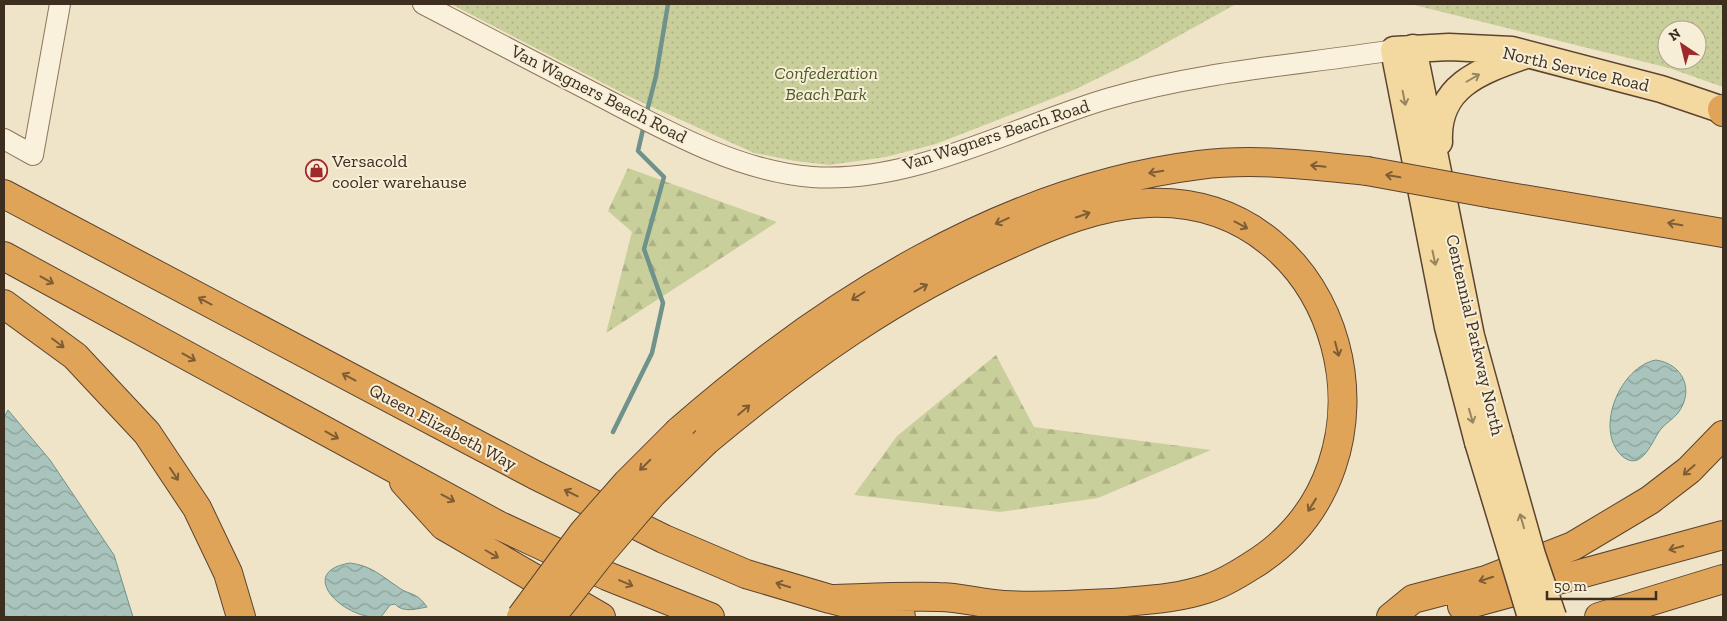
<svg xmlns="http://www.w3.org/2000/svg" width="1727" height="621" viewBox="0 0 1727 621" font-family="'Zilla Slab',serif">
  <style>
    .green { fill: url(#green-dots); fill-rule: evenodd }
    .forest { fill: url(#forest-firs) }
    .water { fill: url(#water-waves); stroke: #6f938a }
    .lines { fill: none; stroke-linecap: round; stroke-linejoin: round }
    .stream { stroke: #6f938a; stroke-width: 4.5 }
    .minor-casing { stroke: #8d765c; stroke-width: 22 }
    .major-casing { stroke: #5b4430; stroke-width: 29 }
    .highway-casing { stroke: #5b4430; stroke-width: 30 }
    .minor { stroke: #faf1dc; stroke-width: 20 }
    .major { stroke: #f3d9a0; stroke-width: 26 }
    .highway { stroke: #e0a458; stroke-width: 28 }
    .major-bridge-casing { stroke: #5b4430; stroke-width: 29; stroke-linecap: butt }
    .highway-bridge-casing { stroke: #5b4430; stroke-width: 30; stroke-linecap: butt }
    .major-bridge { stroke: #f3d9a0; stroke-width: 26 }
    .highway-bridge { stroke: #e0a458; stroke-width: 28 }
    .oneway { stroke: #988460 }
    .oneway2 { stroke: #7e5d36 }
    .labels { text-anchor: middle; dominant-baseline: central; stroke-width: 4; stroke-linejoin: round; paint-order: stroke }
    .street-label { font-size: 18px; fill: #3d2e20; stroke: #f7eed8 }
    .park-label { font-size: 18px; font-style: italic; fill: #4d5a26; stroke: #f7eed8 }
    .poi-label { font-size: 18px; fill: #3d2e20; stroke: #f7eed8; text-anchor: start }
  </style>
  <defs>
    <pattern id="green-dots" width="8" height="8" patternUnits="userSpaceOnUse" patternTransform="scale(1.25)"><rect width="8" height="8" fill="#c9cf9b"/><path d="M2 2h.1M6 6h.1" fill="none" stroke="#aeb285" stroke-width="1.8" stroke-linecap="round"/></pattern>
    <pattern id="forest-firs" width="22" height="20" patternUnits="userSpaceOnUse" patternTransform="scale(1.25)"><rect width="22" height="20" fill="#c9cf9b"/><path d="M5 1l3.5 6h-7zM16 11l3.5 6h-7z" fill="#aeb285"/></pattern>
    <pattern id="water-waves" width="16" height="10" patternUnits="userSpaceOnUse" patternTransform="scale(1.25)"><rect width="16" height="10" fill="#a9c4bc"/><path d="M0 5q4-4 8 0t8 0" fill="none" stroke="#8ba098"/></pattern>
  </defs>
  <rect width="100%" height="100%" fill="#f0e4c8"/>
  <path class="green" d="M451,4H1236L1137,59L1074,90L936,144L886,157L829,165L795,161L754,153L628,96Z
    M1410,4H1723V87L1669,68ZM1667,30H1697V60H1667Z"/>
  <path class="forest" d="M628,168L777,222L606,333L632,232L608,211Z
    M996,355L1034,427L1211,450L1098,498L1000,512L854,495L897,436Z"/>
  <path class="water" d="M1656,360C1683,364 1695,390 1678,413C1673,419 1666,423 1661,429C1653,438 1642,475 1621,455C1594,428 1621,366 1656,360Z
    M8,410L50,460L114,555L133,617H4V417Z
    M350,563C372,566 380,575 398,587C410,596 416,591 427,607C416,609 403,613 395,604L390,605L381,617C345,621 294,572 350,563Z"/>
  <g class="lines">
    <path class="stream" d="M646,115L656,76L668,4
      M613,432L652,353L663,303L644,249L664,177L638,151L644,125"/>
    <defs>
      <path id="minor" d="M423,4C479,33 536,63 592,92C660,127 734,171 812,177C914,184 1014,126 1110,98C1203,71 1299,65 1394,50
        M4,139L33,155L60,4"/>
      <path id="major" d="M1413,48L1471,336L1499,438
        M1439,142C1436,86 1480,71 1526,55
        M1478,442L1448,327L1394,50L1449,47L1512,50L1661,89L1723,110"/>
      <path id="highway" d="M1722,109L1723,112
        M4,194L535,475L664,539L746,574L830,599L901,617
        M1493,194L1723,233
        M4,256L498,525L607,576L710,617
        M4,304L75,356L147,433L197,508L228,573L241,617
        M679,431C824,304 1004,189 1199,165C1254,158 1312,165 1367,171
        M706,441C803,360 894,295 1010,244C1053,224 1100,205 1148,203C1345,195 1415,466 1251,566C1237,575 1222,584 1206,589C1176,599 1144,600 1113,603C1076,605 1040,607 1004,605C982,604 961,597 939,597C903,596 866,598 830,599
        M404,482L444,526L601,617
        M1462,606L1723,535
        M1391,617L1413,599L1486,580L1573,546L1650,500L1689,470L1723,435
        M1599,617L1723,579"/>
    </defs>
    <use href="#minor" class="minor-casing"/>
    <use href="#major" class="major-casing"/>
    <use href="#highway" class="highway-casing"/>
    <use href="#minor" class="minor"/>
    <use href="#major" class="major"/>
    <use href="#highway" class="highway"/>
    <defs>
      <path id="major-bridge" d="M1499,438L1532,555L1553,617
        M1478,442L1531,617"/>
      <path id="highway-bridge" d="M1367,171L1493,194
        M521,617L583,533L627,483L679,431
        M551,617L603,551L652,494L706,441"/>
    </defs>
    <use href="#major-bridge" class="major-bridge-casing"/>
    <use href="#highway-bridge" class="highway-bridge-casing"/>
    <use href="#major-bridge" class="major-bridge"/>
    <use href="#highway-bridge" class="highway-bridge"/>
  </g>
  <defs><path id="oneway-shaft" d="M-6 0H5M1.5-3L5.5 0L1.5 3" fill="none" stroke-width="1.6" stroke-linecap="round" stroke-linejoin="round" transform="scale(1.25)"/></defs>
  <g class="oneway">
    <use href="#oneway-shaft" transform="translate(1473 78) rotate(-30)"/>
    <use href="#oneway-shaft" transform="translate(1404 98) rotate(79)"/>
    <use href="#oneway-shaft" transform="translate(1434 258) rotate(78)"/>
    <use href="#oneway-shaft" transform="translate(1471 416) rotate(74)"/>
    <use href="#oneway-shaft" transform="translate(1522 521) rotate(-106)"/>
  </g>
  <g class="oneway2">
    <use href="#oneway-shaft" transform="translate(1318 166) rotate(-174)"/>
    <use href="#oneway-shaft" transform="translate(1156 172) rotate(170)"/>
    <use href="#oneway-shaft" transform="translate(1393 176) rotate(-170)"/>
    <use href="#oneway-shaft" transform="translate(1083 215) rotate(-19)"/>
    <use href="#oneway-shaft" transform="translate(1002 221) rotate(156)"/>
    <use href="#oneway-shaft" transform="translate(1675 224) rotate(-170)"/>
    <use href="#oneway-shaft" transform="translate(1241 225) rotate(28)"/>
    <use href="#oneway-shaft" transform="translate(47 280) rotate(29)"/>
    <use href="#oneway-shaft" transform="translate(921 288) rotate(-29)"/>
    <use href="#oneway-shaft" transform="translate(858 296) rotate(148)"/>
    <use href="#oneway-shaft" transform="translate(205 301) rotate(-152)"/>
    <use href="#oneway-shaft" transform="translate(58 343) rotate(37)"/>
    <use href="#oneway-shaft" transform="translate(1337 349) rotate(75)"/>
    <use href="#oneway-shaft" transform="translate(189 357) rotate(29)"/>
    <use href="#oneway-shaft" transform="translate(349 377) rotate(-152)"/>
    <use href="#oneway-shaft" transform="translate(744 410) rotate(-40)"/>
    <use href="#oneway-shaft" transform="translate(332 435) rotate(29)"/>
    <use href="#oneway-shaft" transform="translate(645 465) rotate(135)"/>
    <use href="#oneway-shaft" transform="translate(1689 470) rotate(139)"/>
    <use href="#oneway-shaft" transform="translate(174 474) rotate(56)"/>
    <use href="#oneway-shaft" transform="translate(571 493) rotate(-154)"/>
    <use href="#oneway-shaft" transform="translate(448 498) rotate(28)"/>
    <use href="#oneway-shaft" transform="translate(1312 505) rotate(122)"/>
    <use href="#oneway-shaft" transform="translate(1676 548) rotate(165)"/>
    <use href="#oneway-shaft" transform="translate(492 554) rotate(30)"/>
    <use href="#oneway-shaft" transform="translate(1486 579) rotate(162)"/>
    <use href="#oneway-shaft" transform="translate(626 583) rotate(23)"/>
    <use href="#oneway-shaft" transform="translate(783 585) rotate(-163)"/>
  </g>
  <defs>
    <symbol id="shop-ring" viewBox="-11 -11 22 22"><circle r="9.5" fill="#f7eed8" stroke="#9e2a2b" stroke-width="1.5"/><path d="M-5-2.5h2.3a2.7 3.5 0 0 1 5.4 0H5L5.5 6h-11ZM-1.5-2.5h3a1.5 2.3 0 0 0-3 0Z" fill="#9e2a2b"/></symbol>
  </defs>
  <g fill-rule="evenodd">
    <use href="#shop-ring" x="304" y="158" width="25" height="25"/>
  </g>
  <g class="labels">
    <g class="street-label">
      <text transform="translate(1576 69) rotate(13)">North Service Road</text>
      <text transform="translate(599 94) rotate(27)">Van Wagners Beach Road</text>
      <text transform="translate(996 135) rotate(-18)">Van Wagners Beach Road</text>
      <text transform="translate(1475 335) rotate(77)">Centennial Parkway North</text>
      <text transform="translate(443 427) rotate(28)">Queen Elizabeth Way</text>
    </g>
    <g class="park-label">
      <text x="826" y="73">Confederation<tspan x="826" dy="21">Beach Park</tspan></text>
    </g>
    <g class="poi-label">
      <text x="332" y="161">Versacold<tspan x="332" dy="21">cooler warehause</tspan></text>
    </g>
  </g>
  <rect width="1727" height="621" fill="none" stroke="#3d2e20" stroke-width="10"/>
  <g transform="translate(1682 45) rotate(325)"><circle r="24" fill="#f7eed8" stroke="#ada18e"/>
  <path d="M0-4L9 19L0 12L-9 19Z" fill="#9e2a2b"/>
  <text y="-8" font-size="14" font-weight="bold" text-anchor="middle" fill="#3d2e20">N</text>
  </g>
  <path d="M1547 591v8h109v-8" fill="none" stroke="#3d2e20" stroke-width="2.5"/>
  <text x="1554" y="591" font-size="15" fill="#3d2e20" stroke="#f7eed8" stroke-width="4" paint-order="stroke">50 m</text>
</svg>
